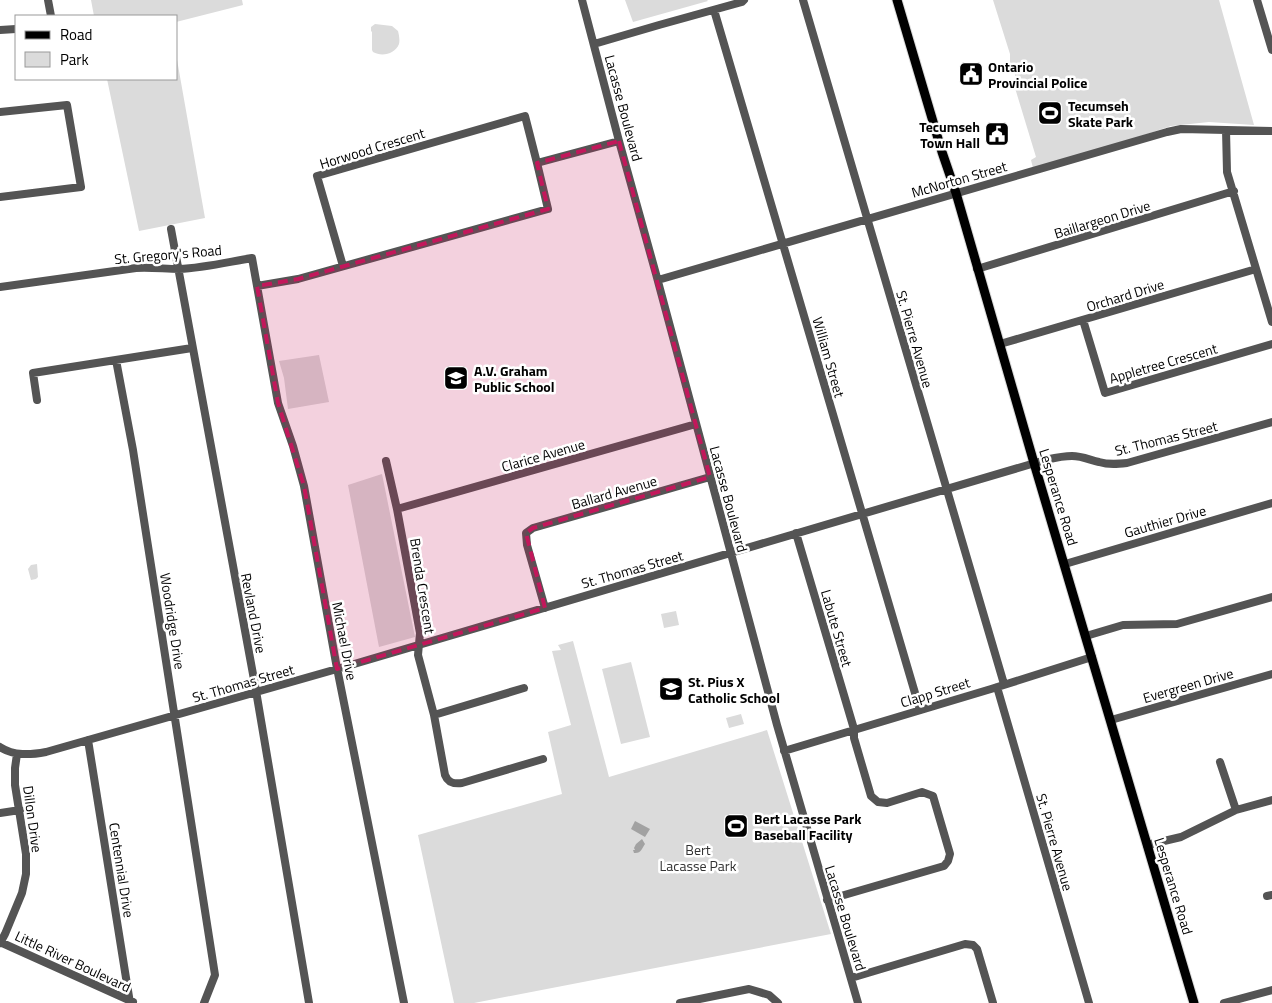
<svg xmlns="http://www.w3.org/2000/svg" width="1272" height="1003" viewBox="0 0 1272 1003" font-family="'Titillium Web',sans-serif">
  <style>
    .green { fill: #dbdbdb }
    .water { fill: #a2a2a2 }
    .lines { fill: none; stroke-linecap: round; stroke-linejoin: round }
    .major-casing { stroke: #dbdbdb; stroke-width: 11 }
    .minor { stroke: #545454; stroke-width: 8 }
    .major { stroke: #000; stroke-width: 9 }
    .marked { fill: #c2185b; fill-opacity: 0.2; stroke: #c2185b; stroke-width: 4; stroke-dasharray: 10 6; stroke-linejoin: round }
    .labels { text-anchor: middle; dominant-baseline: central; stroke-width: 5; stroke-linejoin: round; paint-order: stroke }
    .poi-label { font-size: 14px; font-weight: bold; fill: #000; stroke: #fff; text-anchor: start }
    .street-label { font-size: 14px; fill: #000; stroke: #fff }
    .park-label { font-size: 14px; fill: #323232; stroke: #fff }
  </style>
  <rect width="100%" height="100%" fill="#fff"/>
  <path class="green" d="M91,0H242L243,5L176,22V16H94Z
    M625,0H707L708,1L633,22Z
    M993,0H1219L1254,125L1209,122L1171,126L1132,139L1033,168L1031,160L1036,157L1015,88V74L1010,70V54Z
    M375,24L392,26L398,31C399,35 400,40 399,44C395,54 382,57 373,52L372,50V32L371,31V27Z
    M176,54L205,218L139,231L107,79H176Z
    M319,355L329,402L288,409L284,378L279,361Z
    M382,474L415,637L379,647L348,485Z
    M37,564L38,577L36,579L31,580L28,569L31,565Z
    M676,611L679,625L664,628L661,614Z
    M573,641L609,777L767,730L831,934L474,1003H454L418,835L562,794L548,732L571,725L552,651L561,650L558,645Z
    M631,662L650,737L621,744L602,669Z
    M741,714L744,724L729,728L726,718Z"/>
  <path class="water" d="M635,821L650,829L645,837L631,829Z
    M642,839L645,844C642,848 641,854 634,853L633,850H635L634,848L636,844Z"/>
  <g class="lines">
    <defs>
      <path id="major" d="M897,0L942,152L956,193L1034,463L1194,1003"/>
    </defs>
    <use href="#major" class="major-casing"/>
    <path class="minor" d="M48,0L51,16
      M582,0L619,141L656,274L777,725L858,1003
      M803,0L1004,684
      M1257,0L1272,50
      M714,10L920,710
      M0,30L16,29
      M594,44L659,25L742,2L744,0
      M0,112L67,105L81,187L0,197
      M1226,130L1227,172L1272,322
      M171,229L255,685L309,1003
      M343,266L317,176L525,116L537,163
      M977,269L1234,191
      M658,280L1167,132L1181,129L1272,131
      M257,286L298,279L548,209L537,163L619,141
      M0,287L136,268C151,267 165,269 179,269C204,268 228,262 252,258L278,403L293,446L304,486L336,663L404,1003
      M1083,320L1105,393L1272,344
      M1000,344L1256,269
      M116,360L133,450L215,975L204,1003
      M37,400L33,373L192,348
      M386,461L397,509L420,633L418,655L434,715L445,775C448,783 454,784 462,783L543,759
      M397,509L696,424
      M796,533L854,729V738L871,796L878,802L887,803L922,792L933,796L950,854L948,861L944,866L827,900
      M1065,564L1272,503
      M545,608L527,545L526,533L533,528L710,477
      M1086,636L1123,625L1177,624L1272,597
      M997,687L1089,1003
      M434,715L524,688
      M1111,720L1272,674
      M88,740L130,1003
      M0,747C14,756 30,755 46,752L344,667L1045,460C1054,458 1062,456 1072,456C1082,456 1090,460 1099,462C1109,465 1118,464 1127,463L1272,422
      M784,751L991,689L1092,657
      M1220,762L1236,810
      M0,813L20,810
      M1147,845L1181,837L1236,810L1272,800
      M1267,896L1272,895
      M0,942L133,1002
      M0,943L5,934L22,893L26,874V854L15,785V768L17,754
      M851,978L965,944L973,945L977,949L993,1003
      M680,1003L749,989L769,995L778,1003
      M1224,1003L1272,990"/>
    <use href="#major" class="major"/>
  </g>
  <path class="marked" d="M619,141L710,477L533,528L526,533L545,608L337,669L304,486L278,403L257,286L298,279L548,209L537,163Z"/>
  <defs>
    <symbol id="civic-square" viewBox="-11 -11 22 22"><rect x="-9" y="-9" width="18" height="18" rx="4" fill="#000" stroke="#fff"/><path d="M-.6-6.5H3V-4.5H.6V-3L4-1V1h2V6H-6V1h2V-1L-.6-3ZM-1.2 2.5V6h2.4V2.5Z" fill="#fff"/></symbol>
    <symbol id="stadium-square" viewBox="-11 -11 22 22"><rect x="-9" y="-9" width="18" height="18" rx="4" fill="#000" stroke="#fff"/><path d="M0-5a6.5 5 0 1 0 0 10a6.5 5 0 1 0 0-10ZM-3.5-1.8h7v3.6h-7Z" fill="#fff"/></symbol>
    <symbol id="school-square" viewBox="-11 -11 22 22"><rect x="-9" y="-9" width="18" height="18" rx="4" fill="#000" stroke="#fff"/><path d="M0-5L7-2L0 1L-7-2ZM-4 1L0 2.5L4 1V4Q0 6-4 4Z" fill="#fff"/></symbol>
  </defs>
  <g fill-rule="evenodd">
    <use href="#civic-square" x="957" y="60" width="28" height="28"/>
    <use href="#stadium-square" x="1036" y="99" width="28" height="28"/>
    <use href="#civic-square" x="983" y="120" width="28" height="28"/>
    <use href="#school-square" x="442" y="364" width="28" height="28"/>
    <use href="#school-square" x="657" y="675" width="28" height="28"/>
    <use href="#stadium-square" x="722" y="812" width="28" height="28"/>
  </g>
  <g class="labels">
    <g class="poi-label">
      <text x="988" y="66">Ontario<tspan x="988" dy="16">Provincial Police</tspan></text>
      <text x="1068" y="105">Tecumseh<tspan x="1068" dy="16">Skate Park</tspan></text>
      <text x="980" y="126" text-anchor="end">Tecumseh<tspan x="980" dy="16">Town Hall</tspan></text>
      <text x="474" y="370">A.V. Graham<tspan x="474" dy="16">Public School</tspan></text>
      <text x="688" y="681">St. Pius X<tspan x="688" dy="16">Catholic School</tspan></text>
      <text x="754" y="818">Bert Lacasse Park<tspan x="754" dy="16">Baseball Facility</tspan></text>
    </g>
    <g class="street-label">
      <text transform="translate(624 108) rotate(75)">Lacasse Boulevard</text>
      <text transform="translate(372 148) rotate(-17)">Horwood Crescent</text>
      <text transform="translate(959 179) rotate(-16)">McNorton Street</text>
      <text transform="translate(1102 219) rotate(-17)">Baillargeon Drive</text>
      <text transform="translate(168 254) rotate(-5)">St. Gregory's Road</text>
      <text transform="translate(1125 295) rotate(-17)">Orchard Drive</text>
      <text transform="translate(915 339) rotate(74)">St. Pierre Avenue</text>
      <text transform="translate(829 357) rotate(74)">William Street</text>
      <text transform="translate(1163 363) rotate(-16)">Appletree Crescent</text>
      <text transform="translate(1166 438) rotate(-14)">St. Thomas Street</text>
      <text transform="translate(543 455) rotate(-16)">Clarice Avenue</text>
      <text transform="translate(614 492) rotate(-16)">Ballard Avenue</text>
      <text transform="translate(1059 497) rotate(73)">Lesperance Road</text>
      <text transform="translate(729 499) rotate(75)">Lacasse Boulevard</text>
      <text transform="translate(1165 521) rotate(-16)">Gauthier Drive</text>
      <text transform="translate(632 569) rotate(-16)">St. Thomas Street</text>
      <text transform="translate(423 586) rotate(81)">Brenda Crescent</text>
      <text transform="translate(254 613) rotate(79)">Revland Drive</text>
      <text transform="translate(173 621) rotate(81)">Woodridge Drive</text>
      <text transform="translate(837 628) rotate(74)">Labute Street</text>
      <text transform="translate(345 641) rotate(79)">Michael Drive</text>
      <text transform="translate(243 683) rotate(-16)">St. Thomas Street</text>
      <text transform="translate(1188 685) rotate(-16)">Evergreen Drive</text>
      <text transform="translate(935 692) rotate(-17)">Clapp Street</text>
      <text transform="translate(33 819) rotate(82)">Dillon Drive</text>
      <text transform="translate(1055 842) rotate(74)">St. Pierre Avenue</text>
      <text transform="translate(122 870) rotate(81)">Centennial Drive</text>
      <text transform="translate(1174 886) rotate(73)">Lesperance Road</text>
      <text transform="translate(846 918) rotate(73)">Lacasse Boulevard</text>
      <text transform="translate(73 961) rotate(25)">Little River Boulevard</text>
    </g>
    <g class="park-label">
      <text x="698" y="849">Bert<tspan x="698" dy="16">Lacasse Park</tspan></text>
    </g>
  </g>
  <rect x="15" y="15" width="162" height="65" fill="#ffffff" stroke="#999999"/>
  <rect x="25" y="31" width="25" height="8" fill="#000000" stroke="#999999"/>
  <text x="60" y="40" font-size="15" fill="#000000">Road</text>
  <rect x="25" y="52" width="25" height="15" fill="#dbdbdb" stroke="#999999"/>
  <text x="60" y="65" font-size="15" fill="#000000">Park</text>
</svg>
